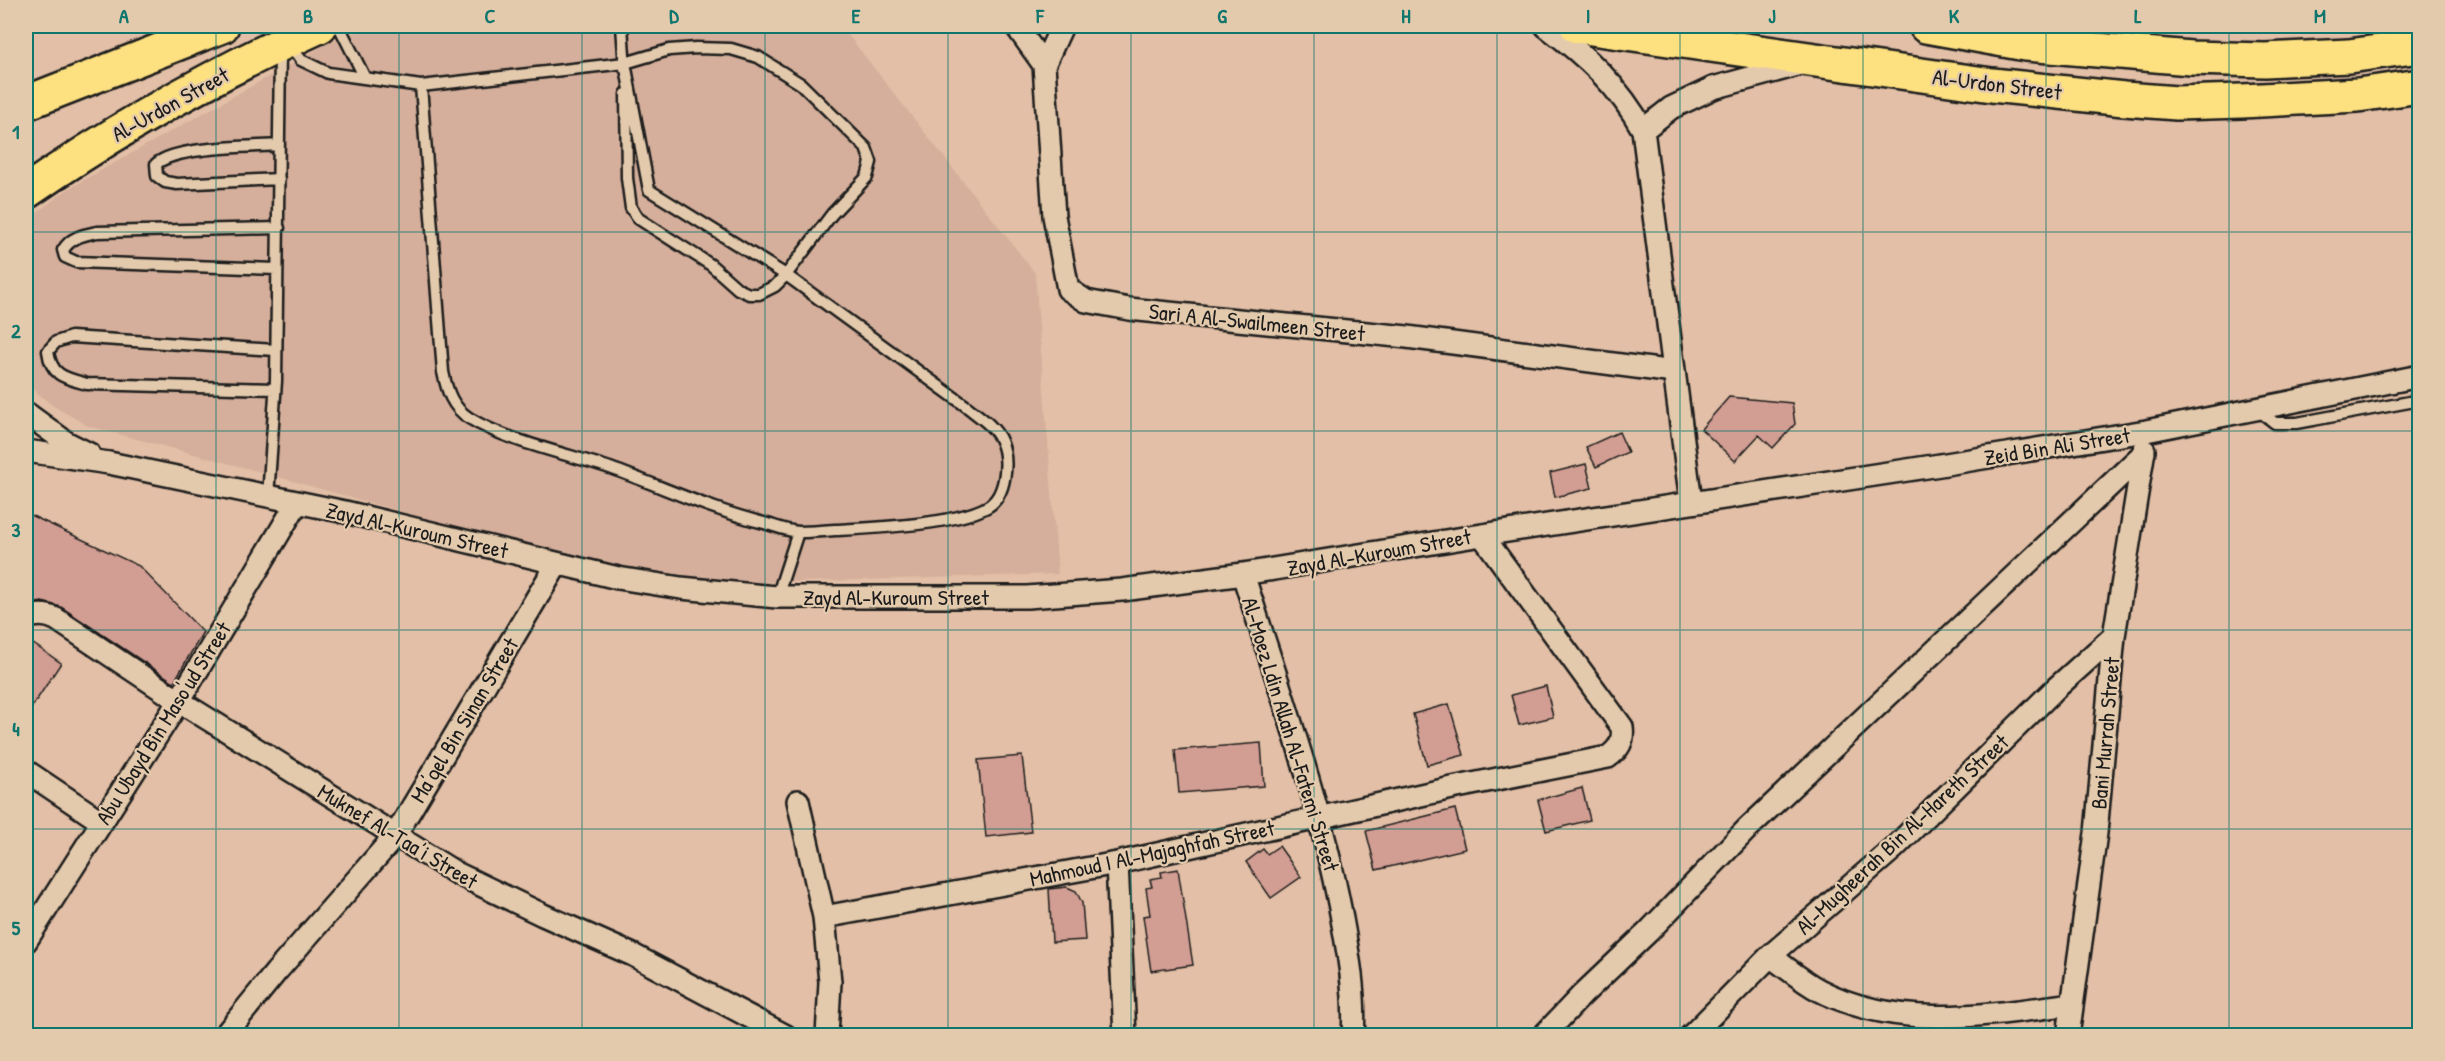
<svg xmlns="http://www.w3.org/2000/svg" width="2445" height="1061" viewBox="0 0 2445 1061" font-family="'Patrick Hand',sans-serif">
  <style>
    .built { fill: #d5af9b }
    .building { fill: #d29d92; stroke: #1c1c1c; stroke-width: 1.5 }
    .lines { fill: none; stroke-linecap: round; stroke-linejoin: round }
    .service-casing { stroke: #1c1c1c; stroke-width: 15 }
    .minor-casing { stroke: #1c1c1c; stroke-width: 26 }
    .trunk-casing { stroke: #1c1c1c; stroke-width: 38 }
    .service { stroke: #e4caac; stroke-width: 10 }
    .minor { stroke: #e4caac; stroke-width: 21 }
    .trunk { stroke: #fde080; stroke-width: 33 }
    .grid { fill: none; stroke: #0f766e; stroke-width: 1.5; stroke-opacity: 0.55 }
    .labels { text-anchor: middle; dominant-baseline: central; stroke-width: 4.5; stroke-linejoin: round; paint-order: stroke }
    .street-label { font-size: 22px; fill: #1c1c1c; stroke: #e4caac }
    .neatline { fill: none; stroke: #0f766e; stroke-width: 2 }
    .grid-label { font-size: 20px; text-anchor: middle; font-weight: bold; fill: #0f766e }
  </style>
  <rect width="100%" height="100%" fill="#e2bfa6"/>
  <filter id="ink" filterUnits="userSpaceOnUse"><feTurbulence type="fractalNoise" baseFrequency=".0167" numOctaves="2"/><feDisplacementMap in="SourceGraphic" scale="12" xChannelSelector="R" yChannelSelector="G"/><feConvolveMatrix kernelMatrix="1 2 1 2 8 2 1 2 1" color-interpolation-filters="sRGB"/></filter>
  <g filter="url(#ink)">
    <path class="built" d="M388,26H841L1035,273L1058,574L666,586L257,471L88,426L52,405L28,385L26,382V221L68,189L343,35Z"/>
    <path class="building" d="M1729,397L1792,403L1795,424L1773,448L1759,435L1735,461L1701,429Z
      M1619,432L1628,452L1596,467L1586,447Z
      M1586,464L1592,488L1555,497L1550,473Z
      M26,513L139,566L203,632L174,682L61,607L42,602L26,605Z
      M26,639L61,663L26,716Z
      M1546,686L1553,717L1519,725L1511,695Z
      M1449,704L1464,755L1427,765L1413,714Z
      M1261,743L1264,786L1179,793L1175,750Z
      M1022,756L1031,832L986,837L978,760Z
      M1582,788L1590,820L1546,831L1538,800Z
      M1455,809L1465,849L1376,870L1366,831Z
      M1279,846L1301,877L1271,898L1246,862L1263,849L1267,854Z
      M1178,869L1193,965L1151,971L1143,916L1150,915L1146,888L1152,887L1150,879L1162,877L1161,872Z
      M1067,887L1076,891L1082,903L1085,940L1052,942L1049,889Z"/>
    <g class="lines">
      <defs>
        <path id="service" d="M339,26L365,78
          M622,26L625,69
          M289,43L301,60L328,73L421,86L625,63L669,50L696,48L731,49L758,57L801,84L866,148L871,162L867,177L832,214L786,275L775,286L759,294H749L738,289L711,265L639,219L631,208L627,178L626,94
          M421,86L443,372C447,391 452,407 469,418C506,441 568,454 610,468C661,486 711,510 764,523C775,526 787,531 799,532C811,532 823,531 835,530C874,528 954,525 987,507C1007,496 1009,459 1001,441C995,426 977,415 966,406L786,275L649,190L625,63
          M279,179L177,184L165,182L157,176L156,164C177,146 250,147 279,145
          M277,269L76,262L65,257L63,250C71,237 83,235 97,232L279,228
          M275,389L87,384C65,378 51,376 48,351L56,342L71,337L276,350
          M2258,410L2275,423H2297L2420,400
          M268,497L276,381L280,50
          M777,597L798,532"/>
        <path id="minor" d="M1016,26L1044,65
          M1062,26L1044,65L1054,216L1068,289L1086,301L1129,309L1407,337L1674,372
          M1546,26C1586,56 1619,86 1643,130L1691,502
          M1643,130L1671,108L1713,88L1801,64
          M26,413L67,443L89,454
          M26,451L109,463L345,512L618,578L681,588L777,597H1027L1122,590L1243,574L1482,535L1940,465L2146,431L2420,376
          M1243,574C1278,685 1318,795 1340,908C1348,951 1356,992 1353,1036
          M26,618C37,614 46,614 56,619L179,701L456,873L543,915L633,955L786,1036
          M26,771L102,822
          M798,801L824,917
          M1117,863L1125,1036
          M26,941L179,701L297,503
          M1770,956C1786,967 1802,981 1819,990C1898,1031 1988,1015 2072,1004
          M224,1036L276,972L395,836L557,564
          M827,1036L830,982L824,917L1117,863L1452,788L1608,757C1619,749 1624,741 1622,727L1482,535
          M1543,1036L1582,995L1648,932L1747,829L2144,453
          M1691,1036L1770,956L1894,848L2055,689L2114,636
          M2068,1036L2096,833L2114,636L2144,450"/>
        <path id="trunk" d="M1577,26L1992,85L2124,99L2177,103L2242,101L2358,95L2420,86
          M1926,26L2026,44L2191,58L2265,60L2349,56L2420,46
          M26,103L222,26
          M26,192C119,128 217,72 320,26"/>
      </defs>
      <use href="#service" class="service-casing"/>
      <use href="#minor" class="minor-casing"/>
      <use href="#trunk" class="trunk-casing"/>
      <use href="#service" class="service"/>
      <use href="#minor" class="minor"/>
      <use href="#trunk" class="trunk"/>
    </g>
  </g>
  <path class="grid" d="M216,26V1036M399,26V1036M582,26V1036M765,26V1036M948,26V1036M1131,26V1036M1314,26V1036M1497,26V1036M1680,26V1036M1863,26V1036M2046,26V1036M2229,26V1036M26,232H2420M26,431H2420M26,630H2420M26,829H2420"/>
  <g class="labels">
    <g class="street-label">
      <text transform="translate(1997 84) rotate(7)">Al-Urdon Street</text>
      <text transform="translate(170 104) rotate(-29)">Al-Urdon Street</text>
      <text transform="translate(1257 322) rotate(6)">Sari A Al-Swailmeen Street</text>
      <text transform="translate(2057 446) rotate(-9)">Zeid Bin Ali Street</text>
      <text transform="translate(417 530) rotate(13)">Zayd Al-Kuroum Street</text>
      <text transform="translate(1379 552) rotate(-10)">Zayd Al-Kuroum Street</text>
      <text x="896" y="597">Zayd Al-Kuroum Street</text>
      <text transform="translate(464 720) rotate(-59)">Ma’qel Bin Sinan Street</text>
      <text transform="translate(163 723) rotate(-58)">Abu Ubayd Bin Maso'ud Street</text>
      <text transform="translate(2105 733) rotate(-85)">Bani Murrah Street</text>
      <text transform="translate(1291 734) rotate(73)">Al-Moez Ldin Allah Al-Fatemi Street</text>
      <text transform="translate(1902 834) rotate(-43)">Al-Mugheerah Bin Al-Hareth Street</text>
      <text transform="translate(398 836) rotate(31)">Muknef Al-Taa’i Street</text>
      <text transform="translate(1152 853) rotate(-12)">Mahmoud I Al-Majaghfah Street</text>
    </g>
  </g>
  <rect width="2445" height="1061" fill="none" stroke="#e4caac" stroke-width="66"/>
  <rect x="33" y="33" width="2379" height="995" class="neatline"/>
  <g class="grid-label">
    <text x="124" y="23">A</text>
    <text x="308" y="23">B</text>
    <text x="490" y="23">C</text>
    <text x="674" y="23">D</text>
    <text x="856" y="23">E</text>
    <text x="1040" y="23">F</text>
    <text x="1222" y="23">G</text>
    <text x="1406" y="23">H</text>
    <text x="1588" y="23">I</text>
    <text x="1772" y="23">J</text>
    <text x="1954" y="23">K</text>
    <text x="2138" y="23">L</text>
    <text x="2320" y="23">M</text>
    <text x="16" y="139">1</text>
    <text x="16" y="338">2</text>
    <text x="16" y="537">3</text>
    <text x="16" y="736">4</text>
    <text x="16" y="935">5</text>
  </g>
</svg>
